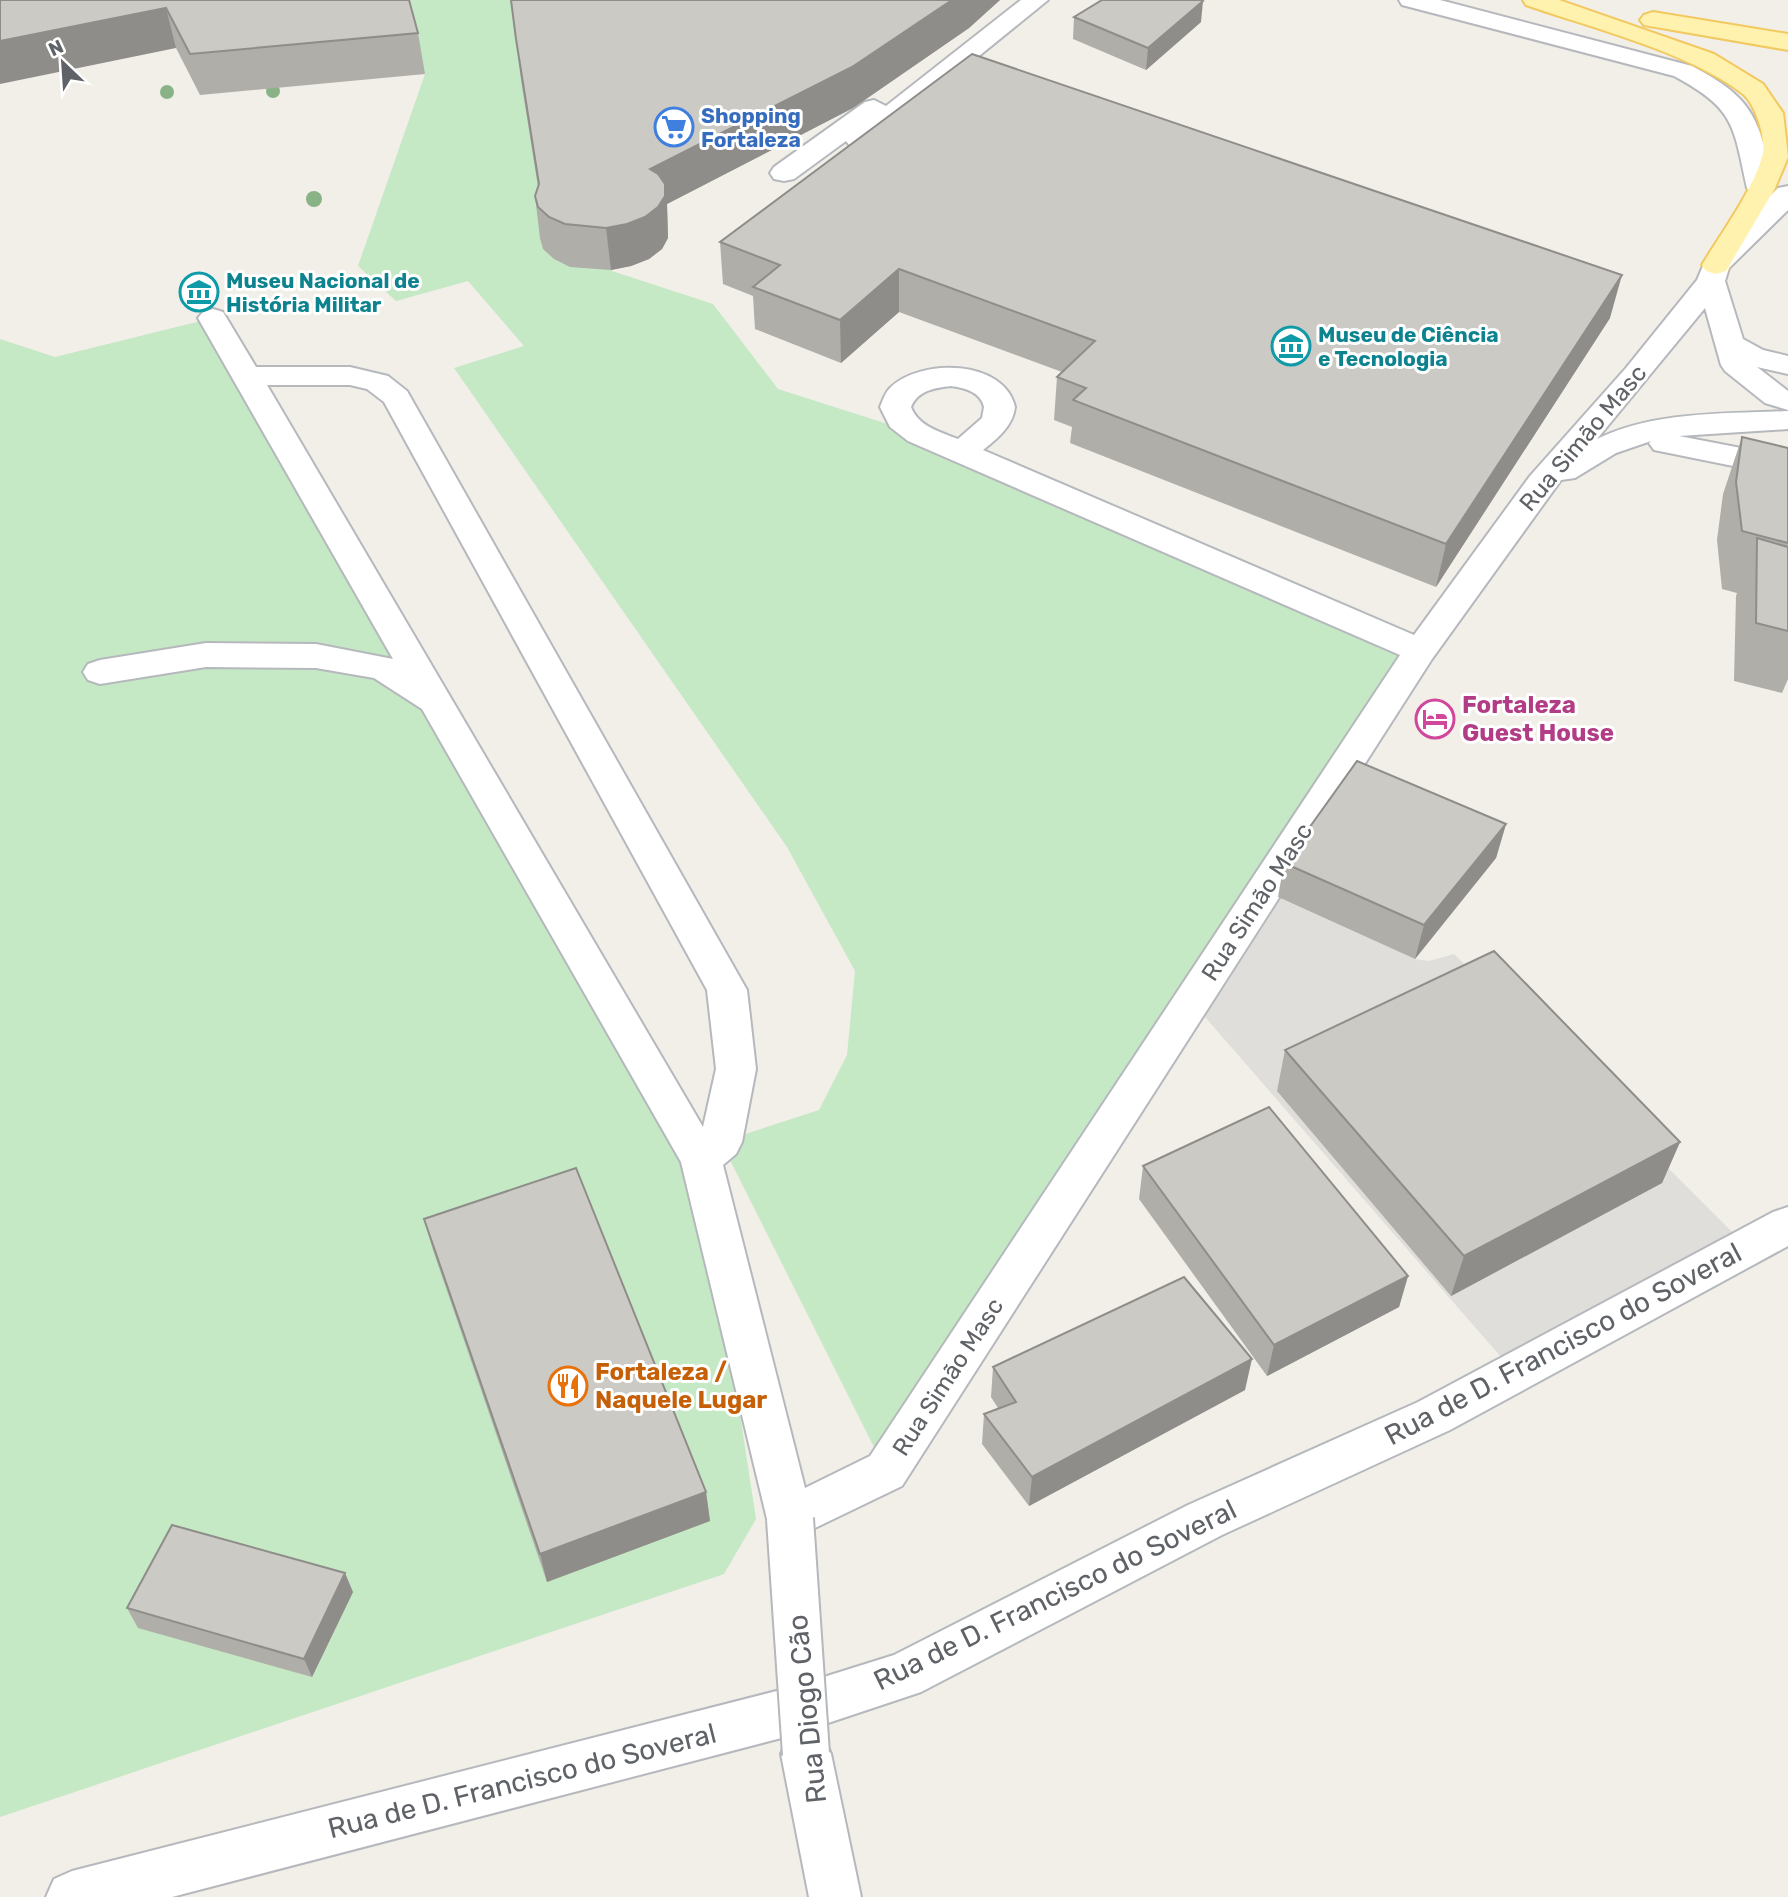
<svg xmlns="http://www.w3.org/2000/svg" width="1788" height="1897" viewBox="0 0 1788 1897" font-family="Rubik,sans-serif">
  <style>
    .industrial { fill: #e0deda }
    .green { fill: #c5e8c5 }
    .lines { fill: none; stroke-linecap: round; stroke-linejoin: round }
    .minor-casing { stroke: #b5b8bc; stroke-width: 4 }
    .major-casing { stroke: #f2c960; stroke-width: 4 }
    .minor { fill: #fff; fill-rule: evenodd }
    .major { fill: #fff2af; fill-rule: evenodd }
    .minor-bridge-casing { stroke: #b5b8bc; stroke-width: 50; stroke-linecap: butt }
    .minor-bridge { stroke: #fff; stroke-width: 46 }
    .tree { fill: #89b387 }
    .wall { fill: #afaea9 }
    .shaded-wall { fill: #8f8d8a }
    .building { fill: #cccac5; stroke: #8f8d8a; stroke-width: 2 }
    .labels { text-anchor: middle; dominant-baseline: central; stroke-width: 6; stroke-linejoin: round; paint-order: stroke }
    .far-shop-label { font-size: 21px; font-weight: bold; fill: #366cbe; stroke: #fff; text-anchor: start }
    .far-culture-label { font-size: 21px; font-weight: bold; fill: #0d838f; stroke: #fff; text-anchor: start }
    .street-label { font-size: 24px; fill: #5f6368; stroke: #fff }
    .hotel-label { font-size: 24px; font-weight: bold; fill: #b23c85; stroke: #fff; text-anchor: start }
    .food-label { font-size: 24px; font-weight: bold; fill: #c56008; stroke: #fff; text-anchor: start }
    .near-street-label { font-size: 28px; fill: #5f6368; stroke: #fff }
  </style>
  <rect width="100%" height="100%" fill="#f1efe8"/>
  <path class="industrial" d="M1264,891L1415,959L1429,961L1454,954L1747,1247L1514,1372L1192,1002Z"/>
  <path class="green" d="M403,0H580L612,271L713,304L778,389L919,434L1420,651L886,1471L721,1142L819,1110L847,1055L855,971L787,847L454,368L524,346L468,281L396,301L358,266L425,74Z
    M213,318L701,1160L756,1519L724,1574L0,1817V339L55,357Z"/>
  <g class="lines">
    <defs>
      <path id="minor" d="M1021,0H1048L868,146L859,148L850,146L846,141L794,179L784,181L774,179L770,173L774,167L865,102L874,100L886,106Z
        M1399,0H1440L1692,66C1757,100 1758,120 1775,188L1771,194L1761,196L1751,194L1747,188C1733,124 1735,109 1674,76L1402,5Z
        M1788,186V210L1729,268L1725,281L1743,339L1763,350L1788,356V374L1757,367L1788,391V410L1765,403L1725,371L1721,365L1705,308L1597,439C1655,411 1725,414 1788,411V429L1679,436L1788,457V477L1654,450L1649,443L1651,441L1616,453L1575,478L1561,480L1432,659L902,1486L790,1540L773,1534L767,1519L681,1162L422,709L374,678L316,668L206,667L100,684L88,680L83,672L88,664L100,660L206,643L316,644L393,659L198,318L203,312L213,309L223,312L256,367H350L388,376L407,391L747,990L756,1069L742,1142L736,1154L723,1165L805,1488L870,1456L1400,655L908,441L890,427L880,407C883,400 885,393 890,388C920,358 1004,359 1015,407C1013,426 997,439 983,450L1414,635L1530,476L1626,368L1697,280L1706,259L1778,188ZM267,385H350L367,389L384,402L707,990L716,1069L703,1127ZM951,386C965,388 981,392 984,407L982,418L958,439C940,432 918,426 911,407C918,390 935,388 951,386Z
        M1788,1207V1246L1450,1430L1222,1535L921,1692L807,1730L824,1737L831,1754L861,1897H809L781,1754L788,1737L793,1735L172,1897H46L54,1879L72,1871L792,1687L894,1655L1188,1505L1418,1402L1773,1212Z"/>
      <path id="major" d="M1523,0H1559L1714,54L1763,84L1783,113L1788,157L1775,188L1726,271L1716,274L1706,271L1702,265C1720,235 1756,186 1763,153C1766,137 1755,104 1743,94C1689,52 1592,28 1526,5Z
        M1653,12L1788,34V50L1644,25L1640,20L1644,15Z"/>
    </defs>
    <use href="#minor" class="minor-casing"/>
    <use href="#major" class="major-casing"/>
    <use href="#minor" class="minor"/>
    <use href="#major" class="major"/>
    <defs>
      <path id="minor-bridge" d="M790,1519L806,1754"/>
    </defs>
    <use href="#minor-bridge" class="minor-bridge-casing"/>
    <use href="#minor-bridge" class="minor-bridge"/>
  </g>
  <g class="tree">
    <circle cx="273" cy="91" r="7"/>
    <circle cx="167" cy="92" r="7"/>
    <circle cx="314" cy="199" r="8"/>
  </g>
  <path class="wall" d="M0,0H409L418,33L425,74L200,95L176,48Z
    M511,0H1000L969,28L853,108L667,204L668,238L662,249L649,259L631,266L611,270L570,267L554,259L543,249L540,238L535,196L538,187L521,80Z
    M1074,17L1201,22L1146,70L1073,39Z
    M720,242L1610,318L1436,587L1070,443L1072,427L1054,420L1057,377L1062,372L899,312L841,363L755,329L753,296L723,284Z
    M1742,437L1788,448V679L1782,693L1734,681L1736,596L1737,593L1722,589L1717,540L1723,494Z
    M1506,824L1496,858L1415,959L1278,897L1284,863Z
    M1285,1050L1680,1142L1662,1183L1451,1296L1277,1091Z
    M1143,1166L1408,1276L1399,1307L1267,1376L1139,1199Z
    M424,1219L706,1492L710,1521L547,1582L433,1250Z
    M993,1367L1245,1390L1029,1506L982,1444L984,1414L998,1408L991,1397Z
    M353,1592L312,1677L138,1628L127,1608Z"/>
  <path class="shaded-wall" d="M952,0H1000L969,28L853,108L667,204L668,238L662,249L649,259L631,266L611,270L606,228L650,169Z
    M1203,1L1201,22L1146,70L1148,48Z
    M166,8L176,48L0,84V41Z
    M899,269V312L841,363L840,320Z
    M1622,275L1610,318L1436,587L1446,544Z
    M1506,824L1496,858L1415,959L1424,925Z
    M1680,1142L1662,1183L1451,1296L1464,1256Z
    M1408,1276L1399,1307L1267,1376L1274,1345Z
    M1252,1359L1245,1390L1029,1506L1032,1477Z
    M706,1492L710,1521L547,1582L540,1554Z
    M345,1573L353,1592L312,1677L304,1659Z"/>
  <path class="building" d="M0,0H409L418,33L190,54L166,8L0,41Z
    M511,0H952L852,67L650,169L658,174L665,184V196L658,207L645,217L627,224L606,228L565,224L549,217L538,207L535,196L539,184L516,39Z
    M1102,0H1201L1203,1L1148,48L1074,17Z
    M972,54L1622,275L1446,544L1073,400L1086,388L1057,377L1095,341L899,269L840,320L753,287L780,265L720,242Z
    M1742,437L1788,448V543L1742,531L1736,482Z
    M1757,538L1788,547V631L1756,623Z
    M1357,761L1506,824L1424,925L1284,863Z
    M1494,951L1680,1142L1464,1256L1285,1050Z
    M1269,1107L1408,1276L1274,1345L1143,1166Z
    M576,1168L706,1492L540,1554L424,1219Z
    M1184,1277L1252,1359L1032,1477L984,1414L1016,1402L993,1367Z
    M172,1525L345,1573L304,1659L127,1608Z"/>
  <defs>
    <symbol id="supermarket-ring" viewBox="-11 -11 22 22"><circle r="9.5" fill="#fff" stroke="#3f7fe0" stroke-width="1.5"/><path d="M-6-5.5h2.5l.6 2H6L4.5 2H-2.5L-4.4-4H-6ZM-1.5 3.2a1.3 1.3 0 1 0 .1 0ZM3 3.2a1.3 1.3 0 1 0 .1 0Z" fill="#3f7fe0"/></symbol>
    <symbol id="museum-ring" viewBox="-11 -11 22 22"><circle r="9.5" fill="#fff" stroke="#0f9aa8" stroke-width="1.5"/><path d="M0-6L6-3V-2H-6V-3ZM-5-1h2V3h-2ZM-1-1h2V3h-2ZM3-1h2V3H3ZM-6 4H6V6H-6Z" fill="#0f9aa8"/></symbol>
    <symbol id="hotel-ring" viewBox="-11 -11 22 22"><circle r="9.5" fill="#fff" stroke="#d1479c" stroke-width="1.5"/><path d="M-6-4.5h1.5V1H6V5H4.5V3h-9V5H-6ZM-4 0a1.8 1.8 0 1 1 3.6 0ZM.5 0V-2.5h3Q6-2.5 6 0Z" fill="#d1479c"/></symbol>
    <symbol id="restaurant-ring" viewBox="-11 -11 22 22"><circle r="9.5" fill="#fff" stroke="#e8710a" stroke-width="1.5"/><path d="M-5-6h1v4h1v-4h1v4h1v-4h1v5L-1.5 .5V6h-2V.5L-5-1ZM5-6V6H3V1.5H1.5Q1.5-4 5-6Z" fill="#e8710a"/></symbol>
  </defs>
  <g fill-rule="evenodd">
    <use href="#supermarket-ring" x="652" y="105" width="44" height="44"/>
    <use href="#museum-ring" x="177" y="270" width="44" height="44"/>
    <use href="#museum-ring" x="1269" y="324" width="44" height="44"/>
    <use href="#hotel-ring" x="1413" y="697" width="44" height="44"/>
    <use href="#restaurant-ring" x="546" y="1364" width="44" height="44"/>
  </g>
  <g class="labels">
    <g class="far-shop-label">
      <text x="701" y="115">Shopping<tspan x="701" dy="24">Fortaleza</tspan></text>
    </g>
    <g class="far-culture-label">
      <text x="226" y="280">Museu Nacional de<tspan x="226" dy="24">História Militar</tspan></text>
      <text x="1318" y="334">Museu de Ciência<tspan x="1318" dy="24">e Tecnologia</tspan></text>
    </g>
    <g class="street-label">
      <text transform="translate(1583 438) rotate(-50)">Rua Simão Masc</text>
      <text transform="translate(1257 902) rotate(-57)">Rua Simão Masc</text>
      <text transform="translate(948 1377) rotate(-57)">Rua Simão Masc</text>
    </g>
    <g class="hotel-label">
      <text x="1462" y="705">Fortaleza<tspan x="1462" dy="28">Guest House</tspan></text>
    </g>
    <g class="food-label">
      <text x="595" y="1372">Fortaleza /<tspan x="595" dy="28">Naquele Lugar</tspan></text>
    </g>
    <g class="near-street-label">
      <text transform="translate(1563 1344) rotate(-28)">Rua de D. Francisco do Soveral</text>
      <text transform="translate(1055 1595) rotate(-26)">Rua de D. Francisco do Soveral</text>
      <text transform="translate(807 1709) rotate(-96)">Rua Diogo Cão</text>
      <text transform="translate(522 1781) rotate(-14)">Rua de D. Francisco do Soveral</text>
    </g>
  </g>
  <g transform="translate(63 63) rotate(335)" stroke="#ffffff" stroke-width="5" paint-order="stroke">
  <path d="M0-5L12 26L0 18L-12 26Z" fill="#5f6368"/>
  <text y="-10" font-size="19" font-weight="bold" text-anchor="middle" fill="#5f6368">N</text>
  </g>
</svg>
